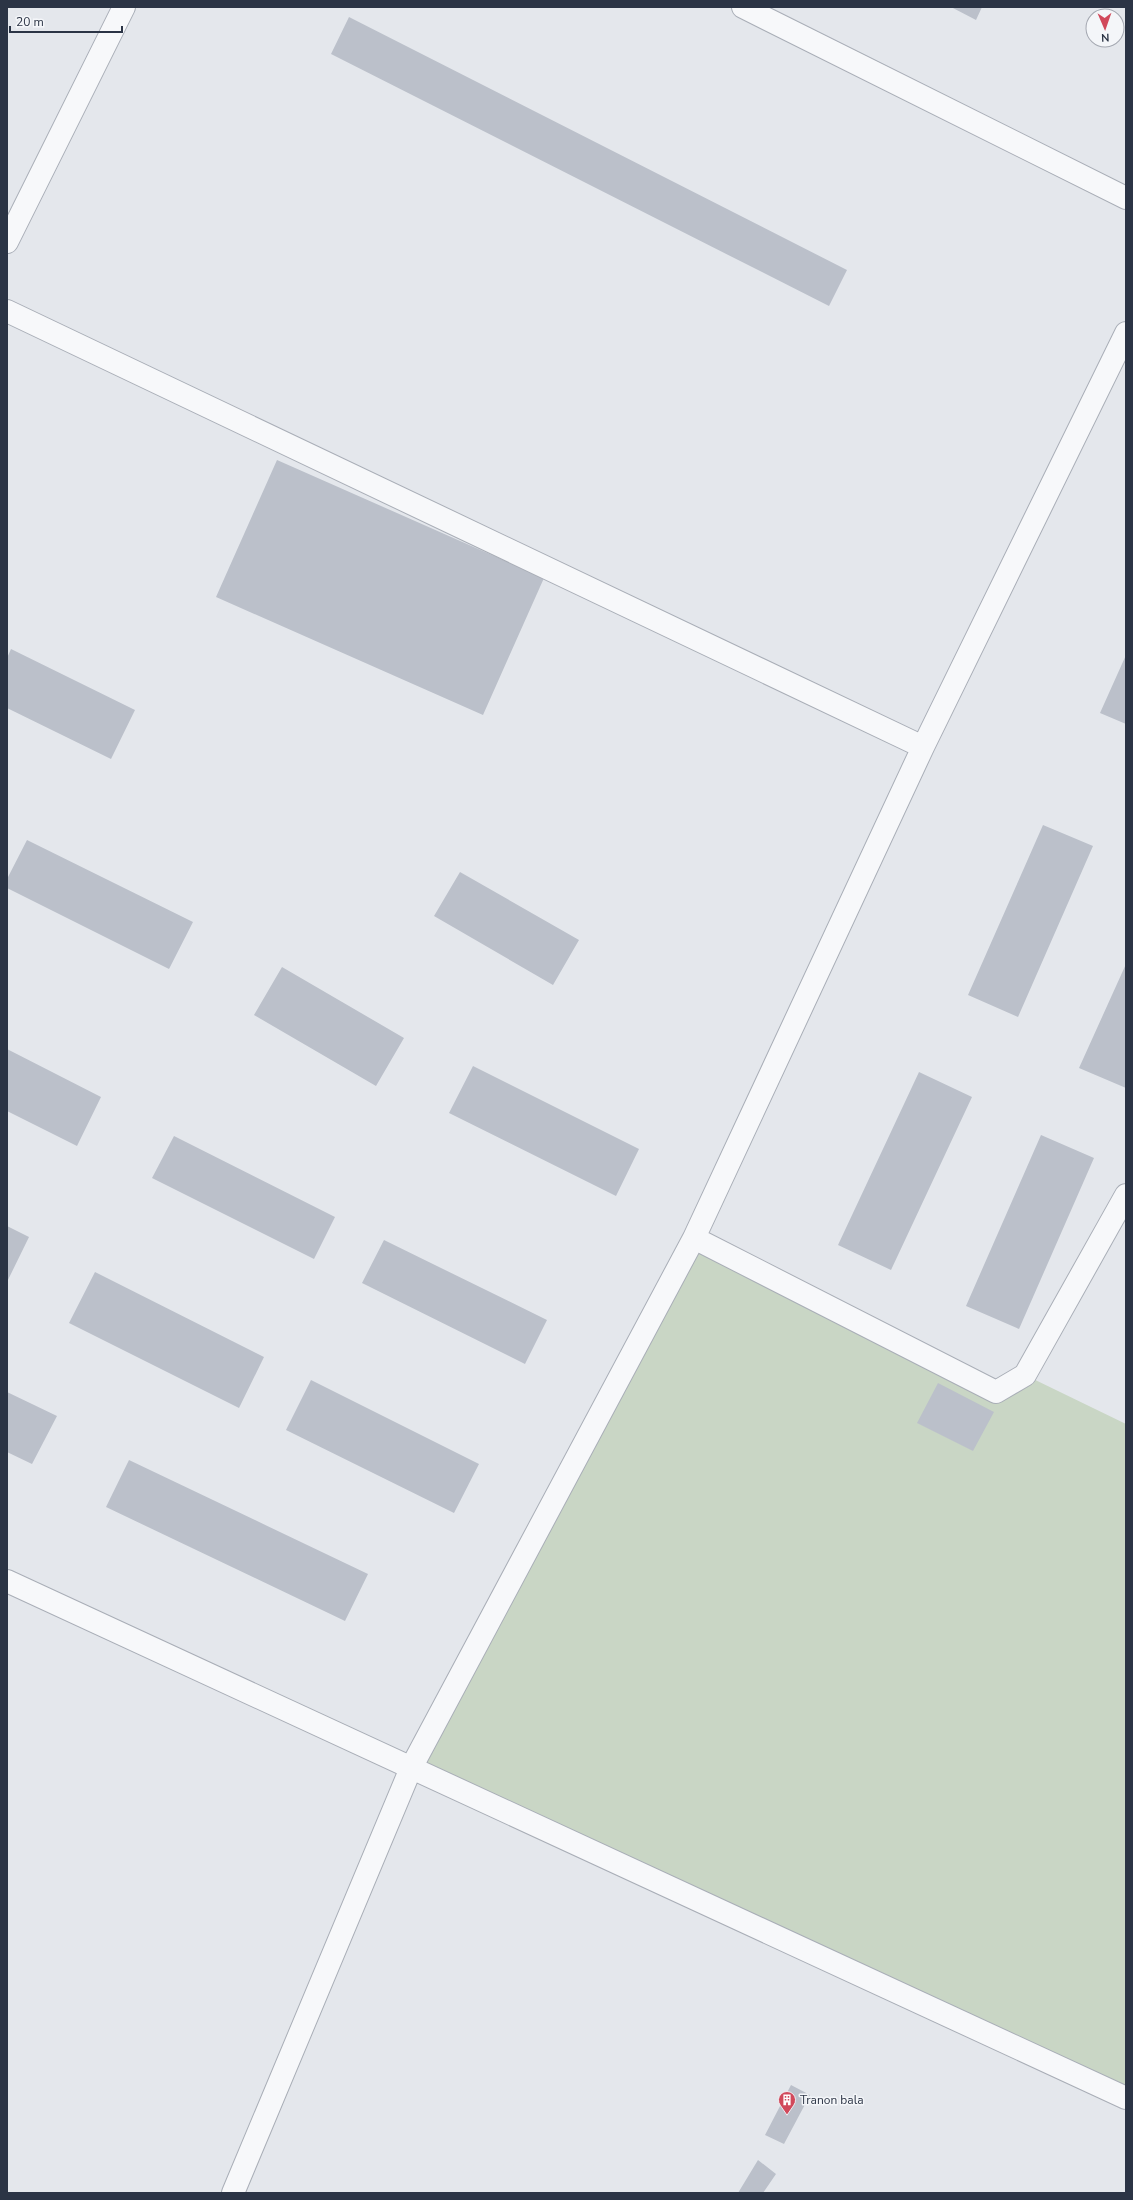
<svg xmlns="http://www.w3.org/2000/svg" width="1133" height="2200" viewBox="0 0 1133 2200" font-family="'Nunito Sans',sans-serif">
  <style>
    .green { fill: #c9d6c5 }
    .building { fill: #bbc0ca }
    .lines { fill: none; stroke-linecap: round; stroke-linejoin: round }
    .minor-casing { stroke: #a9aeb7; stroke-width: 24 }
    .minor { stroke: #f7f8fa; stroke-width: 22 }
    .labels { text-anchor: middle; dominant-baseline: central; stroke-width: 3; stroke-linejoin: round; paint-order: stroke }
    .poi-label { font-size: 12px; fill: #2b3445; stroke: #f4f6f9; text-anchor: start }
  </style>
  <rect width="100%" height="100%" fill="#e4e7ec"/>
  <path class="green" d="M694,1238L996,1392L1025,1375L1126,1424V2098L411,1768Z"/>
  <path class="building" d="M951,7H982L976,20Z
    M349,17L847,270L829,306L331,54Z
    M277,460L544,578L483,715L216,597Z
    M11,649L135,710L111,759L7,708V658Z
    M1126,655V724L1100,713Z
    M1043,825L1093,846L1018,1017L968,995Z
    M27,840L193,922L169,969L7,888V879Z
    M460,872L579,940L553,985L434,916Z
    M1126,964V1088L1079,1068Z
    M282,967L404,1038L376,1086L254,1015Z
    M7,1049L101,1097L77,1146L7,1111Z
    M473,1066L639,1149L616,1196L449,1113Z
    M919,1072L972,1097L891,1270L838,1245Z
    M1041,1135L1094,1158L1019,1329L966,1306Z
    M174,1136L335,1217L314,1259L152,1178Z
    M7,1226L29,1237L7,1282Z
    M384,1240L547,1320L525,1364L362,1283Z
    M95,1272L264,1357L239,1408L69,1323Z
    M311,1380L479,1464L454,1513L286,1430Z
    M938,1383L994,1412L973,1451L917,1423Z
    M7,1392L57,1416L32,1464L7,1452Z
    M129,1460L368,1574L345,1621L106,1507Z
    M791,2085L810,2095L784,2144L765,2135Z
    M758,2160L776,2174L763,2193H738Z"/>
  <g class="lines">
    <defs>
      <path id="minor" d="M743,7L1126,198
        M7,242L124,7
        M7,311L923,747
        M694,1238L923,747L1126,333
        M7,1581L1126,2098
        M233,2193L411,1768L694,1238L996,1392L1025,1375L1126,1195"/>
    </defs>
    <use href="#minor" class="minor-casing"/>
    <use href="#minor" class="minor"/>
  </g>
  <defs>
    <symbol id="building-pin" viewBox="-11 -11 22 30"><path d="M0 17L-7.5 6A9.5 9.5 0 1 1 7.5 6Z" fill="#d1495b" stroke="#f4f6f9"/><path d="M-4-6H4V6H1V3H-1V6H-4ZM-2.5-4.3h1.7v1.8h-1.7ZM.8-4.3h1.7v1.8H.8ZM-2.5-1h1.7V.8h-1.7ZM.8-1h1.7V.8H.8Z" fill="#fff"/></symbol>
  </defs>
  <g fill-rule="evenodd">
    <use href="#building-pin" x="777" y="2090" width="20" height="27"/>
  </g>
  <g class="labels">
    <g class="poi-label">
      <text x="800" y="2100">Tranon bala</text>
    </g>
  </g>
  <rect width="1133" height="2200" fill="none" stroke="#2b3445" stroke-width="16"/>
  <g transform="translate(1105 28) rotate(178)"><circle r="19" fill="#f4f6f9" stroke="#a4a8b1"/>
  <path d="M0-3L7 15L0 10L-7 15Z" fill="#d1495b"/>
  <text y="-6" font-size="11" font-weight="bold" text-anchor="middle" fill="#2b3445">N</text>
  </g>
  <path d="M10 26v6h112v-6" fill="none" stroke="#2b3445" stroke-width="2"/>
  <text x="16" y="26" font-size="12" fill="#2b3445" stroke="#f4f6f9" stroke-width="3" paint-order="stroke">20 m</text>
</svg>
